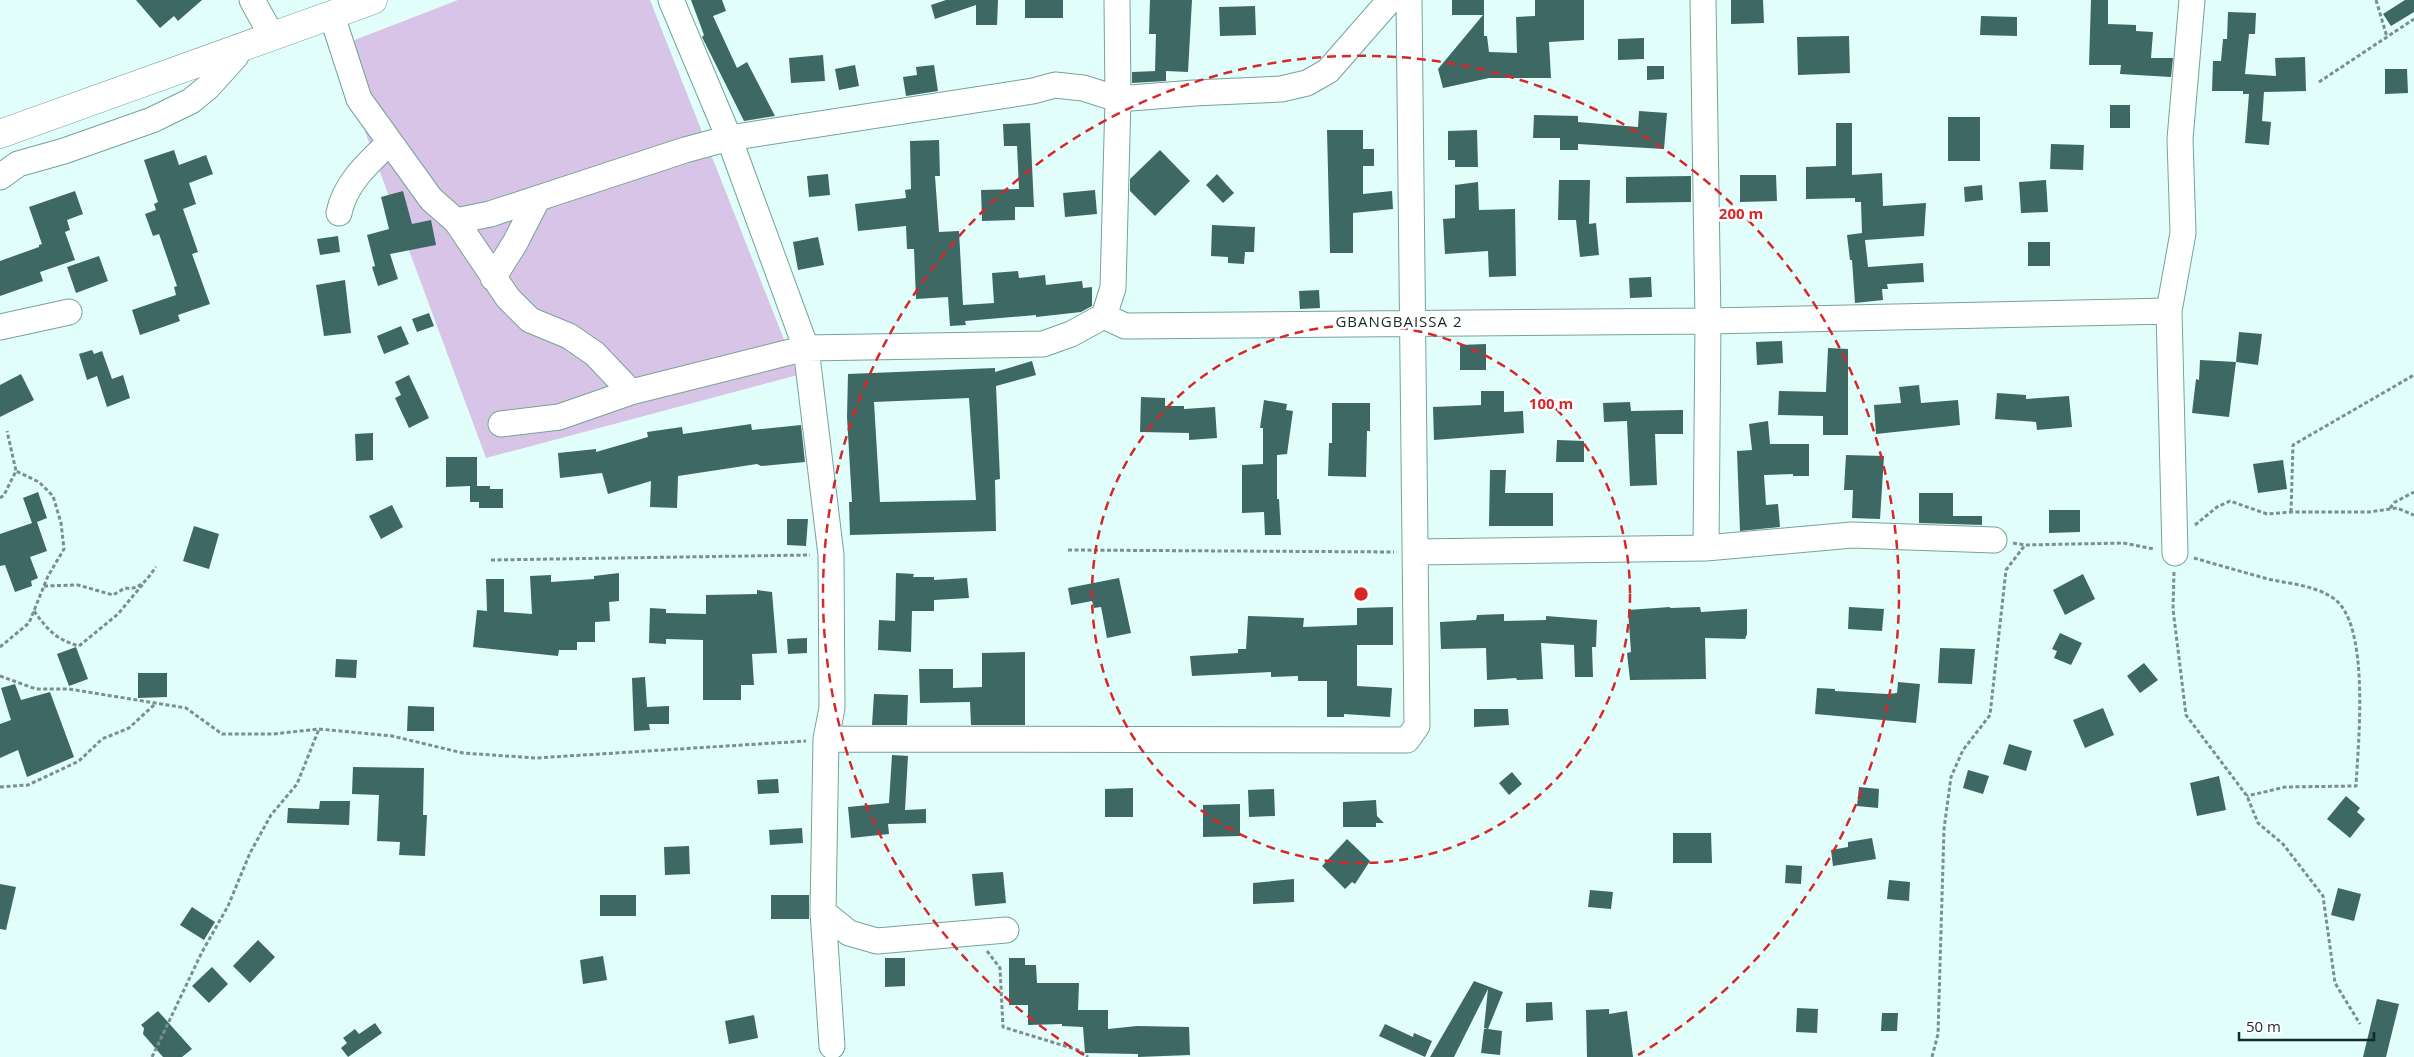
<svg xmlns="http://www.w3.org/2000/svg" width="2414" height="1057" viewBox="0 0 2414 1057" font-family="'Open Sans',sans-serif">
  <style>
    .green { fill: #d8c4e7 }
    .building { fill: #3d6863; fill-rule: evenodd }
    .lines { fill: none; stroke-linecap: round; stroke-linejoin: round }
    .minor-casing { stroke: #75a29c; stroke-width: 27 }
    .highway-casing { stroke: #75a29c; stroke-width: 29 }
    .path { stroke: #79908d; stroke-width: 3; stroke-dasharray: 4 2.5; stroke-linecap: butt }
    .minor { stroke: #fff; stroke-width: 25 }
    .highway { stroke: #fff; stroke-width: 28 }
    .ring { fill: none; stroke: #d62828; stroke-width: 2.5; stroke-dasharray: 9 6 }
    .labels { text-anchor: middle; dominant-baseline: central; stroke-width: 5; stroke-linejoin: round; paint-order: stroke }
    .neighbourhood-label { font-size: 15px; letter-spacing: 1px; fill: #162926; stroke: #fff }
    .centre { fill: #d62828; stroke: #fff; stroke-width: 2.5 }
    .ring-label { font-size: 15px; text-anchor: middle; font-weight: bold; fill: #d62828; stroke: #fff; stroke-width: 5; stroke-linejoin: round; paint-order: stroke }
  </style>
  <rect width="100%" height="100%" fill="#e2fefa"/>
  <path class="green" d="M458,0H650L798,375L486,458L334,48Z"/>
  <path class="building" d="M136,0H202L178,21L174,16L160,28Z
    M691,0H722L726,11L713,16L737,68L747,62L775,116L744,121L702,37L704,35Z
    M946,0H998L997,25H976V5L935,19L931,5Z
    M1025,0H1063V18H1025Z
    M1150,0H1192L1188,72L1166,71V81L1132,83V72L1157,71H1155L1156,34H1149Z
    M1452,0H1484V36H1487L1489,52L1517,53L1516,17L1535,16V0H1584V40L1549,42L1551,78H1489L1443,88L1438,69L1483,15H1452Z
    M1731,0H1763L1764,23L1731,24Z
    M2091,0H2108V24L2136,25V31L2153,32L2151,58H2173L2171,77L2120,74L2121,65H2089Z
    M2405,0H2414V12L2391,26L2383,14Z
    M1255,6L1256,35L1220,36L1219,7Z
    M2228,12L2256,13L2255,34H2249L2245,74L2276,76L2275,58L2305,57L2306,91L2264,92L2262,121L2271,122L2269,145L2245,143L2249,94H2243V91H2212L2213,61H2221L2223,39H2227Z
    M1981,16L2017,17V36L1980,35Z
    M1849,36L1850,73L1798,75L1797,37Z
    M1644,38V59L1618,60V39Z
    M823,55L825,81L791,83L789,58Z
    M855,65L859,86L839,90L835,69Z
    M934,65L938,91L906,96L903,77L917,75L916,67Z
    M1647,66H1664V79L1647,80Z
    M2385,69H2407L2408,93L2385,94Z
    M2110,105H2130V128H2110Z
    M1639,111L1667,113L1664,149L1578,144V150H1560V138H1533L1534,115L1578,116V122L1638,127Z
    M1948,117H1980V161H1948Z
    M1030,123L1034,207H1015V220L982,221L981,190L1019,189L1017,146H1004L1003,124Z
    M1836,123H1852V175L1882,173L1883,206L1926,203L1924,236L1865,240L1868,267L1923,263L1924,282L1887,284L1888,289H1882L1883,300L1855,303L1852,260H1850L1847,235L1862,233L1861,202H1855V198L1806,199V167L1836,166Z
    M1327,130H1363V149H1374V166H1363V194L1392,191L1393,209L1353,213V253H1330Z
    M1477,130L1478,167H1455V160H1448V131Z
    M939,140L940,176H935L939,232L959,231L963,305L994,303L992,273L1018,271L1019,278L1045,275L1046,285L1082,281L1083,288L1092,287V306L1081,312L1036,317V315L965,321L966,325L950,326L948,297L916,299L914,249H907L906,226L858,231L855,204L906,198L905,190L911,189L910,141Z
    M2051,144L2084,145L2083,170L2050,169Z
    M174,150L179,165L206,155L213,174L189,183L196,204L183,209L198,252L192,254L210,304L178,315L180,321L140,335L132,310L176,295L174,287L177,286L159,234L153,236L145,214L156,210L154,204L158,202L144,160Z
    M1160,150L1190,181L1155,216L1130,191V179Z
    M828,174L830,195L809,197L807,176Z
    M1217,174L1234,193L1223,203L1206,185Z
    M1740,175H1776L1777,201L1740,202Z
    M1691,176V202L1626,203V177Z
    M1559,180H1590L1589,224L1596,223L1599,255L1580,257L1576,220H1558Z
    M2046,180L2048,212L2021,213L2019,182Z
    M1478,182L1479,210L1515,209L1516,276L1489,277L1488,251L1445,254L1443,219L1455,218V185Z
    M1982,185L1983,200L1965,202L1964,187Z
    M1095,190L1097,214L1065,217L1063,193Z
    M75,191L83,214L67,220L70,230L65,232L75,260L40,272L43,281L0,296V261L39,247V245L42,244L29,207Z
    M403,191L412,224L431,220L436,245L390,254L398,279L378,286L372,267L375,266L367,235L389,229L381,197Z
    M1212,225L1255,227L1254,252H1245L1244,264L1228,263V257L1211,256Z
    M338,236L340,252L320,255L317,239Z
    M818,237L824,265L798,270L793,242Z
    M2028,242H2050V266H2028Z
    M99,256L108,281L76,293L67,267Z
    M1651,277L1652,297L1630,298L1629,278Z
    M345,280L351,333L324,336L316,285Z
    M1319,290L1320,308L1300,309L1299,291Z
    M429,313L434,326L417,332L412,319Z
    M401,326L409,344L384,354L377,336Z
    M2239,332L2262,334L2258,365L2236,362L2229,417L2192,413L2196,379L2199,380L2200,360L2236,362Z
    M1782,341L1783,363L1757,365L1756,342Z
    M1486,344V370H1460V345Z
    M1828,348L1848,349V435H1823V416L1778,415L1779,391L1826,392Z
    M92,350L94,354L102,351L112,379L123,375L130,398L107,407L97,376L87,380L79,354Z
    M1032,361L1036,375L996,386L1000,479L995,480L996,531L850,535L849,502H852L847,417L848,374L995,368V372ZM969,398L976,500L880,502L874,402Z
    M21,374L34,400L0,417V385Z
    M409,375L429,418L409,428L395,398L401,395L395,382Z
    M1919,385L1921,403L1958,400L1960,425L1876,434L1874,405L1901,403L1899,387Z
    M1481,391H1504V412L1523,411L1524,433L1434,440L1433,407L1481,405Z
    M1997,393L2026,395V399L2069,396L2072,427L2037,430L2036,422L1995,419Z
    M1141,397L1165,398V406H1184V409L1215,407L1217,438L1189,440V433L1140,432Z
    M1264,400L1287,404L1286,410L1293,411L1287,454L1277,455V499H1279L1281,535H1265L1264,512L1242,513V465L1263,464V428H1260Z
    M1630,402L1631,411L1683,410V434H1655L1657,485L1630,486L1627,421L1604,422L1603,403Z
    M1332,403H1370V431H1367L1366,477L1328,476L1329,443H1332Z
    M1768,421L1770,444H1809V476H1793V474L1764,475L1766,505L1778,504L1780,527L1740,531L1737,451L1752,450L1749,424Z
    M751,424L752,430L801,425L805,462L761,466L757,464L678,476L677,508L650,507L651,481L608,494L602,473L560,478L558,453L596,449V452L648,437L647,432L682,427L683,434Z
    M373,433V460L356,461L355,434Z
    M1557,440L1584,441V462H1556Z
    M1846,455L1884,456L1880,519L1852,518L1853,490H1844Z
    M446,457H477V486H490V489H503V508H479V502H470V486L446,487Z
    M2283,460L2287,489L2258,493L2253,464Z
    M1490,470H1506L1505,493H1553V526H1489Z
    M38,492L47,518L37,522L47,551L30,557L38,578L31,581L32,586L15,592L5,565L0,566V534L32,523L23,498Z
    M1919,493H1953V516H1982V525L1919,523Z
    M392,505L403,527L381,539L369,516Z
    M2049,510H2080V532L2049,533Z
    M787,519H808L806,546L787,545Z
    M194,526L219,534L209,569L183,561Z
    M619,573V601L609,602L610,621L595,622V642H577V650H559L558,656L473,647L477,610L487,611L486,579H504V612L532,614L530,576L551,575V582L594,579V576Z
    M896,573L914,574L913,577H934V580L967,578L969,598L934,600V611H912L911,652L878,650L879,620L895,621Z
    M2083,574L2095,599L2065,615L2053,590Z
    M1119,578L1131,633L1107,638L1101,607L1094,608L1092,601L1071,605L1068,588Z
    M757,590L772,592L777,653L752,654L754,685H741V700H703V640L666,639V644L649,643L650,608L666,609V613L706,614V595L757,594Z
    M1393,607V645H1357V686L1392,688L1390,717L1344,714V717H1327V681H1298V676L1271,677V672L1192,676L1190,656L1238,653V649H1246L1248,616L1304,618L1303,627L1357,625V608Z
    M1670,607V608L1700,607L1701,612L1747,609V634L1745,639L1705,638L1706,679L1630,680L1627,653L1631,652L1628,610Z
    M1849,607L1884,609L1882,631L1848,629Z
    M1504,614V621L1546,620V616L1597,620L1596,647H1592L1593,677H1575L1574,645L1541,643L1543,679L1517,680L1516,678L1487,680L1486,648L1441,649L1440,622L1476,620L1477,615Z
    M2060,633L2082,643L2071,665L2054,658L2057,651L2052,649Z
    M807,638V653L788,654L787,639Z
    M76,647L88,679L69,686L57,654Z
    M1940,648L1975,649L1972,684L1938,683Z
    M1025,652V725H971L970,702L920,703L919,669H953V688L982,687V653Z
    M336,659L357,660L356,678L335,677Z
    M2144,663L2158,680L2140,693L2127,676Z
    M138,673H167V697L138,698Z
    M645,677L647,707L669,706V724H649L650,730L634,731L632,678Z
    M1898,682L1920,684L1916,723L1815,714L1817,688L1835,689V691L1887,694L1897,693Z
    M15,684L21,700L50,692L74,757L27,777L18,750L0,758V724L11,720L1,688Z
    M874,694L908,695L907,725H872Z
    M408,706L434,707V731H407Z
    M2103,708L2114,735L2085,748L2073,720Z
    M1474,709H1508L1509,725L1474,727Z
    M2009,744L2032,751L2026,771L2003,764Z
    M892,755L908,756L905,810L926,809V823L888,824L889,834L851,838L848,807L889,803Z
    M353,767L424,768L423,815H427L425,856L399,855L400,842L377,841L379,795L352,794Z
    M1968,770L1989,776L1983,794L1963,788Z
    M1512,772L1522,784L1509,795L1499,783Z
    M2219,776L2226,810L2197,816L2190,783Z
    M778,779L779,793L758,794L757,780Z
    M1859,787L1879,789L1878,808L1857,806Z
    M1133,788V817H1105V789Z
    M1274,789L1275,816L1249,817L1248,790Z
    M2346,796L2360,808L2357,812L2365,819L2350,838L2327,819Z
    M1376,800L1377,816L1384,823H1376V827H1343V802Z
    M320,801H350L349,825L287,823L288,808L319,809Z
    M1240,804V836L1203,837V805Z
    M802,828L803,843L770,845L769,830Z
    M1673,833H1711L1712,863H1673Z
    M1872,838L1876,859L1833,866L1831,850L1848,847V842Z
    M1347,839L1370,861L1355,884L1352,882L1345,889L1322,866Z
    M689,846L690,874L665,875L664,847Z
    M1786,865L1802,866L1801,884L1785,883Z
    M1003,872L1006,903L975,906L972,874Z
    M1294,879V902L1253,904V883Z
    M1889,880L1910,882L1909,901L1887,899Z
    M0,884L16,887L6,930L0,929Z
    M2338,888L2361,894L2354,921L2331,915Z
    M1590,890L1613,892L1611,909L1588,907Z
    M600,895H636V916H600Z
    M771,895H809V919H771Z
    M192,907L215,922L204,940L180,925Z
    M258,940L275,957L250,983L233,966Z
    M603,956L607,980L583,984L580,960Z
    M885,958H905V986L885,987Z
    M1009,958H1025V965H1036L1037,983H1079L1078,1010H1108V1029L1137,1026L1189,1027L1190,1055L1138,1057V1054L1085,1053L1083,1027L1062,1026V1024L1028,1025V1005H1009Z
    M212,967L228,984L209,1003L192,986Z
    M1474,981L1503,992L1488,1029L1502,1031L1500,1055L1481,1053L1484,1029H1488L1484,1028L1488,989L1454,1057H1430Z
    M2377,999L2399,1004L2386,1057H2363Z
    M1552,1002L1553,1020L1526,1022V1003Z
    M1797,1008L1818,1009L1817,1033L1796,1032Z
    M1609,1009V1014L1627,1011L1633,1057H1587L1586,1010Z
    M158,1011L192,1049L182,1057H163L143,1034L144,1028L141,1025Z
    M1882,1013H1898L1897,1031H1881Z
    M754,1015L758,1038L729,1044L725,1021Z
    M375,1023L382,1033L348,1057L341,1048L347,1043L343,1038L355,1029L359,1034Z
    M1385,1024L1413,1037L1414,1033L1432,1041L1425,1057L1379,1036Z"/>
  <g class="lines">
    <defs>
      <path id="minor" d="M252,0L272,36
        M671,0L729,138L806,348L831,555L832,708L826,739L823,912L832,1046
        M1703,0L1708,321L1706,548
        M329,16L335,25L359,99L431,199L456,221L508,298L530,320L569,336L595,354L631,392
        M0,177L18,164L64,151L152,120L191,101L208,87L236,56L239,47
        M339,213C345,183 369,162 390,142
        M456,221L490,214L685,150L729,138L1033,91L1055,85L1083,88L1118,99L1194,93L1281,89L1307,83L1328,71L1390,0
        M493,278L515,243L537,200
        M1104,316L1125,326L1708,321L2169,311
        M0,327L69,312
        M501,424L559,417L631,392L806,348L1043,344L1071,334L1104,316L1113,288L1118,99L1117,0
        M1415,552L1706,548L1852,535L1994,540
        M2175,553L2169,311L2183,233L2180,139L2192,0
        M826,739L1407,740L1417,726L1409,0
        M823,912L849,933L877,941L1006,930"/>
      <path id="highway" d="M0,134L373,0"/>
    </defs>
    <use href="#minor" class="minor-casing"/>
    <use href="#highway" class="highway-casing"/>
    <path class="path" d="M2376,0L2387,37
      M2319,82L2414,19
      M0,498L4,495L16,471L7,431
      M2390,508L2395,502L2414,492
      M2291,512L2293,445L2414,375
      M2195,525L2217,507L2230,501L2267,514L2291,512H2369L2397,508L2414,515
      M2013,543L2025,545L2123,543L2154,549
      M1068,550L1394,552
      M2194,558C2218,565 2243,572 2268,579C2290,584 2314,585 2333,598C2371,623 2358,744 2356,786L2285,787L2247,796
      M491,560L810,555
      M2174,572L2173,609L2186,715L2247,796L2258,823L2283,844L2323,896L2335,983L2360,1024
      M44,586L78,585L113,595L125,588C140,591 148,578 156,567
      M34,611C48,630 55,639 79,646L118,614L143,584
      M0,647L29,623L48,576L64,549L61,523L53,496L39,482L16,471
      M0,676L36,689H69L186,708L222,734H273L319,729L392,736L463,753L536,758L806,741
      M0,787L28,785L79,761L102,739L129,728L155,704
      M987,951L1000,968L1003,1027L1078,1050L1088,1057
      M152,1057L202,952L228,906L250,853L271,815L297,784L319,729
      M1932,1057L1938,1034L1944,829L1951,777L1963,750L1990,715L2006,570L2025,545"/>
    <use href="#minor" class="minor"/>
    <use href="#highway" class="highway"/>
  </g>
  <g class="ring">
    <circle cx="1361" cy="594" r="269"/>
    <path d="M1084 1055A538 538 0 1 1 1638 1055"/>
  </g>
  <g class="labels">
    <g class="neighbourhood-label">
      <text x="1399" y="321">GBANGBAISSA 2</text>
    </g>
  </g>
  <circle cx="1361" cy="594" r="8" class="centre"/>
  <g class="ring-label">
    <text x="1741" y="219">200 m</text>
    <text x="1551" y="409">100 m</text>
  </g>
  <path d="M2239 1032v8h135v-8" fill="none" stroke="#162926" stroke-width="2.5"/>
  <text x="2246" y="1032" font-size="15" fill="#162926" stroke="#ffffff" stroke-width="4" paint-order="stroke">50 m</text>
</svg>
